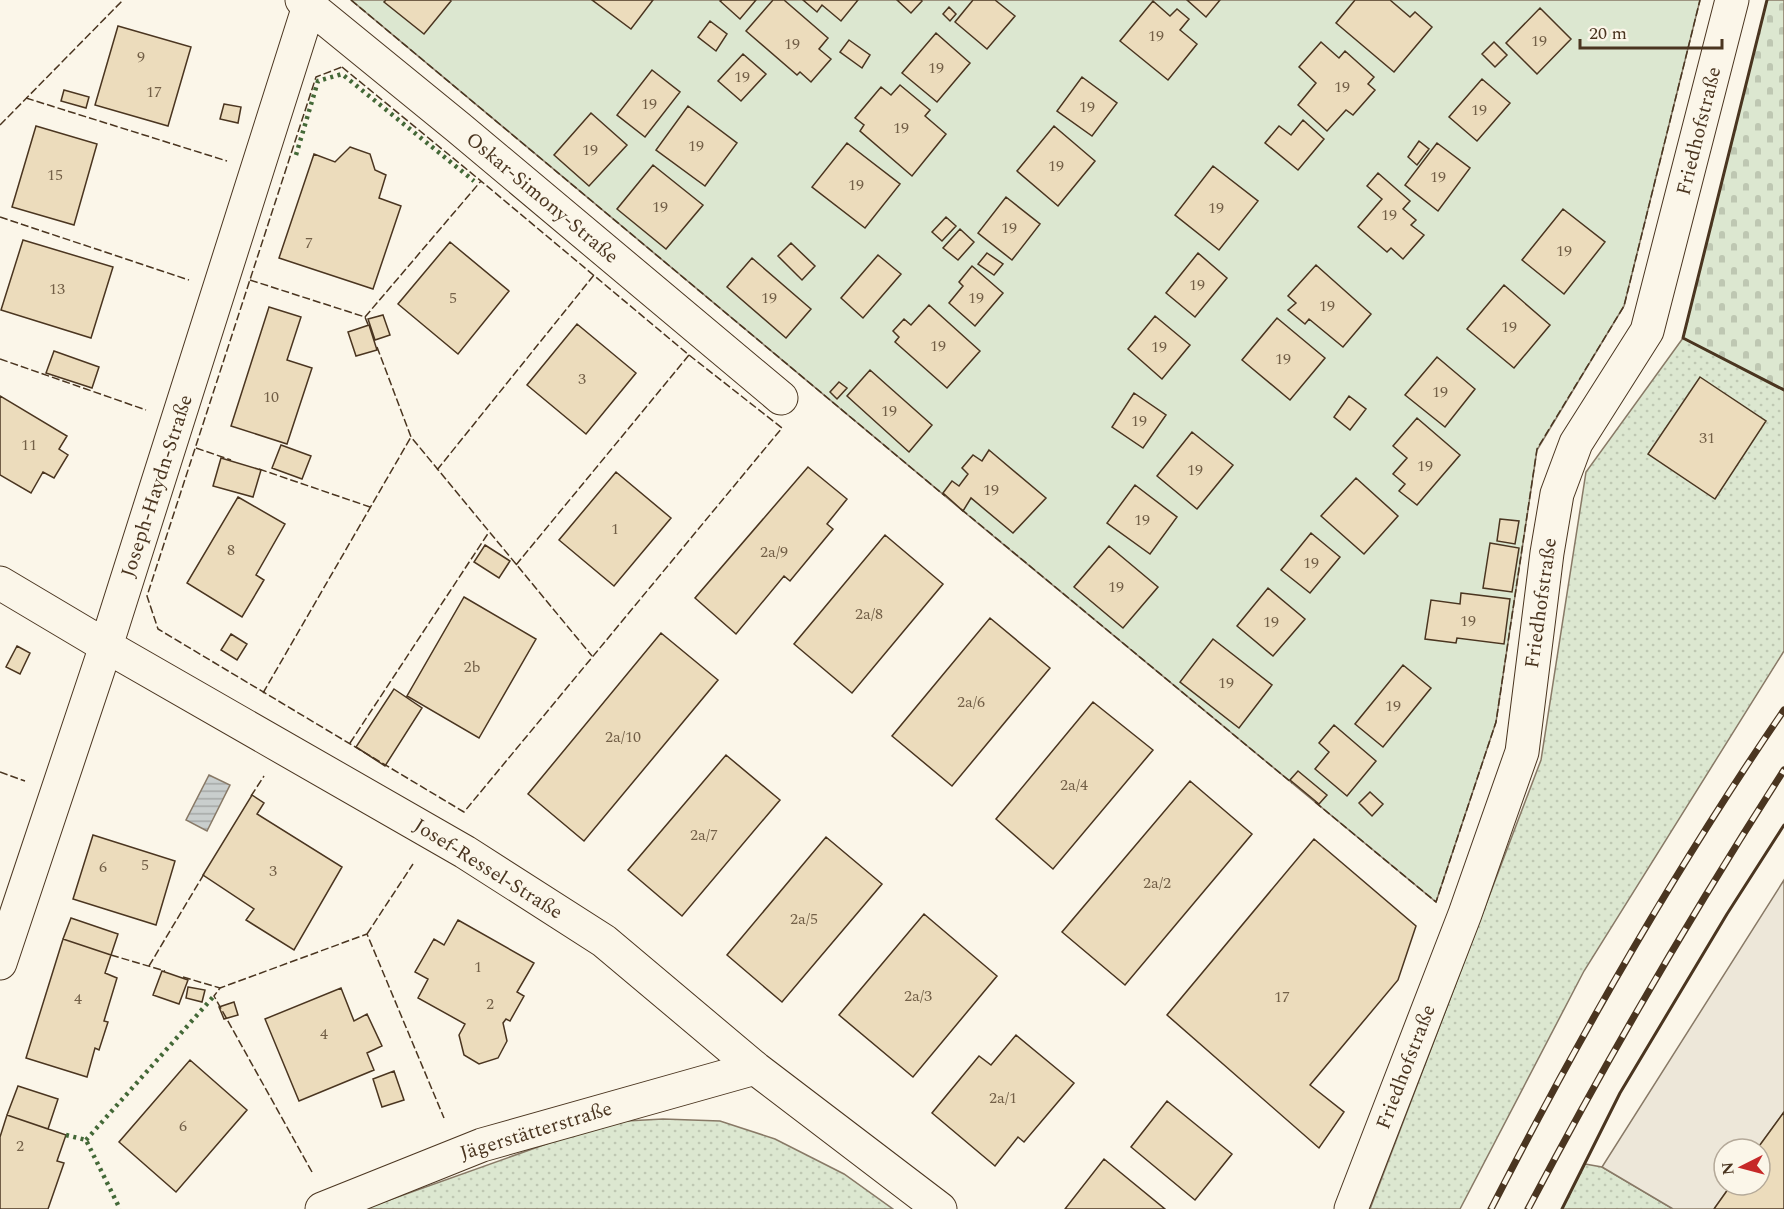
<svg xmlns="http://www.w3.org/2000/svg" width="1784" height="1209" viewBox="0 0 1784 1209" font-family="Spectral,serif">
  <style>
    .grass { fill: url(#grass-dots); stroke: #887966; stroke-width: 1.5 }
    .cemetery { fill: url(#cemetery-stones); stroke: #887966; stroke-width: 1.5 }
    .green { fill: #dce7d0; stroke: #887966; stroke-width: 1.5 }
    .parking { fill: #ede7d9; stroke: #887966; stroke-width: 1.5 }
    .water { fill: url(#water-rules); stroke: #887966; stroke-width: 1.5 }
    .building { fill: #ecdcbc; stroke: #4a3520; stroke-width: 1.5 }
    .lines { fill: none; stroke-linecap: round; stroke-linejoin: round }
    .minor-casing { stroke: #4a3520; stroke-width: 35 }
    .minor { stroke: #fbf6e9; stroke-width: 33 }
    .rail-casing { stroke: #4a3520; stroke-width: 7 }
    .rail { stroke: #fbf6e9; stroke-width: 4.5; stroke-dasharray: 14; stroke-linecap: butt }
    .hedge { stroke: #436837; stroke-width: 4.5; stroke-dasharray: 3 4.5; stroke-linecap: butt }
    .fence { stroke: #4a3520; stroke-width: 1.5; stroke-dasharray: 8 3; stroke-linecap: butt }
    .wall { stroke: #4a3520; stroke-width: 3 }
    .labels { text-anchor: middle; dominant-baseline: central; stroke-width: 4.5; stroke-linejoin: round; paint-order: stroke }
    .number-label { font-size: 16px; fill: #725f47 }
    .street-label { font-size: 20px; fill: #4a3520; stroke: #fbf6e9 }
  </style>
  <defs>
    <pattern id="grass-dots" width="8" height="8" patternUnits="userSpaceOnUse" patternTransform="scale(1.5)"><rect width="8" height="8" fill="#dce7d0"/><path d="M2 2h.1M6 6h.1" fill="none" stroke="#bec7b2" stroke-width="1.8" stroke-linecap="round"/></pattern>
    <pattern id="cemetery-stones" width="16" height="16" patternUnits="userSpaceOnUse" patternTransform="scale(1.5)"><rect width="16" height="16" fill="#dce7d0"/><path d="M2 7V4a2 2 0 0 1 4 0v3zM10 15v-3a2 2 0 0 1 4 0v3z" fill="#bec7b2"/></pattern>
    <pattern id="water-rules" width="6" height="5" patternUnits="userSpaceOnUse" patternTransform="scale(1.5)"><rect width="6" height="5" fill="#c9cecd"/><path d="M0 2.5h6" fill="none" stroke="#a5a8a6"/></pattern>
  </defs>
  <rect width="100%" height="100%" fill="#fbf6e9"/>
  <path class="grass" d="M1683,338L1784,390V651L1584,971L1460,1209H1370L1541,760L1586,472Z
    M663,1119L720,1121L775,1139L844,1174L893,1209H364L608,1122Z
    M1585,1164L1602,1167L1673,1209H1562Z"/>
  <path class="cemetery" d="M1767,0H1784V390L1683,338Z"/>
  <path class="green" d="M351,0H1700L1624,306L1537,450L1496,722L1436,902L963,511Z"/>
  <path class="parking" d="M1784,880V1112L1757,1149H1724V1185H1731L1714,1209H1673L1602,1167Z"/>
  <path class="water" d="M209,775L230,785L207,831L186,820Z"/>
  <path class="building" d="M386,0H450L451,1L424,34L384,2Z
    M592,0H653L631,29Z
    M722,0H756L740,19L720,1Z
    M773,0H784L828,38L819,49L831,59L811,82L800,72L797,75L746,31Z
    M803,0H858L841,21L822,5L817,12Z
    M897,0H921L922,1L911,13Z
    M973,0H995L1015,16L987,49L955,22Z
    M1187,0H1220L1206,17Z
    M1355,0H1390L1410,17L1415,12L1432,27L1394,72L1336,23Z
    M1153,1L1170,16L1177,9L1189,19L1180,30L1197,44L1168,80L1120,41Z
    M949,7L956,14L950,21L943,14Z
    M1540,8L1571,39L1537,74L1506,43Z
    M710,21L727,34L716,51L698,37Z
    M118,26L191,47L168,126L95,105Z
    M936,33L970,63L937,102L902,73Z
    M849,40L870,55L862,68L840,52Z
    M1321,42L1339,58L1345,51L1374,77L1368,84L1375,90L1353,115L1346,110L1327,131L1298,105L1316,83L1299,67Z
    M1494,42L1507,55L1495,67L1482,54Z
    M743,54L766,74L741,101L718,81Z
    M652,70L680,92L645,137L617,115Z
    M1082,77L1117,103L1092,136L1057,111Z
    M1482,79L1510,103L1477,141L1449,117Z
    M900,85L930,110L925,116L946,134L912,176L860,131L864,125L855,118L881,87L891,95Z
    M64,90L89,97L86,108L61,101Z
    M224,104L241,107L238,123L220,119Z
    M688,106L737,143L705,186L656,150Z
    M591,113L627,145L589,186L554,155Z
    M1303,120L1324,139L1298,170L1265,143L1279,126L1291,135Z
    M36,126L97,144L74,225L12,207Z
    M1054,126L1095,161L1058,206L1017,171Z
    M1419,141L1429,149L1417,165L1408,157Z
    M847,143L900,184L865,228L812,187Z
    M1437,143L1470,168L1438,211L1405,185Z
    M350,147L370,154L375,170L386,175L379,198L401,206L373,289L279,258L314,154L335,162Z
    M653,165L703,205L666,249L617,209Z
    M1213,166L1258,201L1219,250L1175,215Z
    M1378,173L1410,201L1403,209L1416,220L1411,225L1424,235L1403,259L1391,248L1387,252L1358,227L1382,199L1367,186Z
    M1006,197L1040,224L1012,260L978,233Z
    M1563,209L1605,242L1564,294L1522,260Z
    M946,217L956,226L942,241L932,232Z
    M960,229L974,242L958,260L943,248Z
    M23,240L113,267L91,338L1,310Z
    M450,242L509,291L458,354L398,304Z
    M791,243L815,266L802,280L778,256Z
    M987,253L1003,264L994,275L978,264Z
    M1198,253L1227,278L1195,317L1166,293Z
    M878,255L901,274L863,318L841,298Z
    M752,258L811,309L786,338L727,287Z
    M1316,265L1371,314L1343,347L1309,319L1305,324L1288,310L1296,303L1288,296Z
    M972,266L1003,293L975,326L949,303L963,286L959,282Z
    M1504,285L1550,325L1514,368L1467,329Z
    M929,305L980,351L947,388L895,342L899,337L893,331L904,319L911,325Z
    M269,307L301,317L287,360L312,368L287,444L231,426Z
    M383,315L390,335L375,340L368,319Z
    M1155,316L1190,345L1162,379L1128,349Z
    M1277,318L1325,358L1290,400L1242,360Z
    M577,324L636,373L586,434L527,385Z
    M369,325L377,350L356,356L348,332Z
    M54,351L99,367L92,388L46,373Z
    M1437,357L1475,389L1445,427L1405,395Z
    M870,370L932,425L909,452L847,396Z
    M1700,377L1766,421L1715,499L1648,454Z
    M839,382L847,388L837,399L830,392Z
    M1134,393L1166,415L1143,448L1112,427Z
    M0,396L67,436L59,449L68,455L54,478L43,472L31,493L0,475Z
    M1349,396L1366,409L1350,430L1334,417Z
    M1417,418L1460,455L1417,505L1399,491L1405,484L1393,474L1407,458L1393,446Z
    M1192,432L1233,465L1197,509L1157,476Z
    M281,445L311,456L302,479L272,468Z
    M989,450L1046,498L1013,533L971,498L963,511L943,493L952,481L959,486L968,474L962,468L973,455L982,461Z
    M221,458L261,470L253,497L213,486Z
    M808,467L847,499L827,524L833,529L790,581L784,576L736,634L695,598Z
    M616,472L671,518L614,586L559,540Z
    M1356,478L1398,516L1364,554L1321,516Z
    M1135,485L1177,517L1150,554L1107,523Z
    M238,497L285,524L256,575L264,580L242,617L187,583Z
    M1500,519L1519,521L1515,544L1497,541Z
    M1311,533L1340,557L1310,593L1281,570Z
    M885,535L943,584L852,693L794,644Z
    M1490,543L1519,548L1512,592L1483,588Z
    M485,545L510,561L499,578L474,562Z
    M1109,546L1158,587L1123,628L1074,587Z
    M1268,588L1305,619L1273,656L1237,626Z
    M1461,593L1510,599L1504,644L1457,638L1456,643L1425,639L1431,600L1460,604Z
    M464,597L536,639L479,738L407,696Z
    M990,618L1050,668L952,786L892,736Z
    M661,633L718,680L584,841L528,794Z
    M231,634L247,644L237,660L221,650Z
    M1213,639L1272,685L1239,728L1180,682Z
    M17,646L30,653L20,674L6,667Z
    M1403,665L1431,688L1383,747L1355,724Z
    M394,689L422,708L385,766L356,747Z
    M1093,702L1153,750L1053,869L996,819Z
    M1334,725L1376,761L1347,796L1315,769L1329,752L1319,743Z
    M726,755L780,800L682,916L628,870Z
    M1298,771L1327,795L1319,804L1290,780Z
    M1190,781L1252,834L1125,985L1062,932Z
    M1370,792L1383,804L1372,816L1359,803Z
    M252,795L264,803L257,814L342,867L294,950L246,920L254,909L203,875Z
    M93,835L175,861L156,925L73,899Z
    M826,837L882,884L782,1002L727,955Z
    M1314,839L1416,926L1398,980L1310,1085L1344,1112L1319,1148L1167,1015Z
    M924,914L997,976L913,1077L839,1015Z
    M71,918L118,934L111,955L63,939Z
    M458,920L534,963L517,992L524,996L510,1021L506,1019L503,1023L507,1041L498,1058L479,1064L464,1055L459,1035L465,1024L418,998L428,979L415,972L434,939L444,945Z
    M63,939L111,955L105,973L117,978L104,1021L108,1022L99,1050L95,1048L87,1077L26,1058Z
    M162,971L188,980L179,1004L153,995Z
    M188,987L205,990L202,1002L186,998Z
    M341,988L354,1021L367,1014L382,1046L367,1053L374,1070L299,1101L265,1019Z
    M234,1002L238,1015L224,1019L219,1007Z
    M1016,1035L1074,1083L1024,1142L1018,1137L995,1166L932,1113L979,1056L991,1065Z
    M190,1060L247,1110L176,1192L119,1142Z
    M394,1071L404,1100L382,1107L373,1079Z
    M18,1086L58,1099L48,1129L7,1115Z
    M1167,1101L1232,1154L1195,1200L1131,1147Z
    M1784,1112V1209H1714L1731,1185H1760V1149H1757Z
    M7,1115L66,1135L57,1161L64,1163L48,1209H0V1137Z
    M1104,1159L1165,1209H1065Z"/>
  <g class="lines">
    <defs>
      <path id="minor" d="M302,0L459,128L781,398
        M0,583L106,646L465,852L604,941L755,1068L940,1209
        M0,963L106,646L309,6
        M322,1209L482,1145L755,1068
        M1351,1209L1465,914L1522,752L1547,553L1557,494L1576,443L1647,331L1732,0"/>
    </defs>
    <use href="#minor" class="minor-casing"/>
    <use href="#minor" class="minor"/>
    <defs>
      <path id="rail" d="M1491,1209C1579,1037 1675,869 1784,710
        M1528,1209C1607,1059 1692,913 1784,770"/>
    </defs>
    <use href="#rail" class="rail-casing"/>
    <use href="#rail" class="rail"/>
    <path class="hedge" d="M296,155L318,81L342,74L474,181
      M66,1135L86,1140L120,1209
      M86,1140L214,996"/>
    <path class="fence" d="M351,0L945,496
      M342,67L481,181L689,355L782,428L464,812L158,629L147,596L316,77Z
      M26,98L227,161
      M0,125L123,0
      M0,217L189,280
      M250,280L365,317L369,327
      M365,317L481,181
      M377,347L411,437L592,656
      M0,359L146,410
      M196,448L231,460
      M259,469L370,507
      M437,470L594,275
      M961,509L1292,783
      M516,565L689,355
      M263,693L411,437
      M350,743L489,532
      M0,772L25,781
      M251,796L264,776
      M1315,802L1436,902L1496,722L1537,449L1624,306L1700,0
      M367,934L413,864
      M111,955L165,971
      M149,966L204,874
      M183,977L220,988
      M312,1172L214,996L220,988L367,934L444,1118"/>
    <path class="wall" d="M1767,0L1683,338L1784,390
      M1562,1209L1620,1093L1727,914L1784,825"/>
  </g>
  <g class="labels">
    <g class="number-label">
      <text x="1156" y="36">19</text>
      <text x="1539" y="41">19</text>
      <text x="792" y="44">19</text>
      <text x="141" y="57">9</text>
      <text x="936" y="68">19</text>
      <text x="742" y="77">19</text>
      <text x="1342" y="87">19</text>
      <text x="154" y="92">17</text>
      <text x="649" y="104">19</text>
      <text x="1087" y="107">19</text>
      <text x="1479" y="110">19</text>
      <text x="901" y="128">19</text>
      <text x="696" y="146">19</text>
      <text x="590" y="150">19</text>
      <text x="1056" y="166">19</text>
      <text x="55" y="175">15</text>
      <text x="1438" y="177">19</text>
      <text x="856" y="185">19</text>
      <text x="660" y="207">19</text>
      <text x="1216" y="208">19</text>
      <text x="1389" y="215">19</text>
      <text x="1009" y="228">19</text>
      <text x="309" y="243">7</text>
      <text x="1564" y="251">19</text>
      <text x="1197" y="285">19</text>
      <text x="57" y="289">13</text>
      <text x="453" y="298">5</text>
      <text x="769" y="298">19</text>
      <text x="976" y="298">19</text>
      <text x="1327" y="306">19</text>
      <text x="1509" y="327">19</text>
      <text x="938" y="346">19</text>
      <text x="1159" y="347">19</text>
      <text x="1283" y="359">19</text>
      <text x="582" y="379">3</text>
      <text x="1440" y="392">19</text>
      <text x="271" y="397">10</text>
      <text x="889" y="411">19</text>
      <text x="1139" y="421">19</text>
      <text x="1707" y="438">31</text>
      <text x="29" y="445">11</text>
      <text x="1425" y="466">19</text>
      <text x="1195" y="470">19</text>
      <text x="991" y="490">19</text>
      <text x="1142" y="520">19</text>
      <text x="615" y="529">1</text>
      <text x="231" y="550">8</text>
      <text x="774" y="552">2a/9</text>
      <text x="1311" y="563">19</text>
      <text x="1116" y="587">19</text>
      <text x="869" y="614">2a/8</text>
      <text x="1468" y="621">19</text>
      <text x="1271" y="622">19</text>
      <text x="472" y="667">2b</text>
      <text x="1226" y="683">19</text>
      <text x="971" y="702">2a/6</text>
      <text x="1393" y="706">19</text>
      <text x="623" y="737">2a/10</text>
      <text x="1074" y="785">2a/4</text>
      <text x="704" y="835">2a/7</text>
      <text x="145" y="865">5</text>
      <text x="103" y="867">6</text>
      <text x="273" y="871">3</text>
      <text x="1157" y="883">2a/2</text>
      <text x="804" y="919">2a/5</text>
      <text x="478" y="967">1</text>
      <text x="918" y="996">2a/3</text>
      <text x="1282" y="997">17</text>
      <text x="78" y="999">4</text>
      <text x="490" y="1004">2</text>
      <text x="324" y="1034">4</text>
      <text x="1003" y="1098">2a/1</text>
      <text x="183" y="1126">6</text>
      <text x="20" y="1146">2</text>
    </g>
    <g class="street-label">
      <text transform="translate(1699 131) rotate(-76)">Friedhofstraße</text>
      <text transform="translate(542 198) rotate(40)">Oskar-Simony-Straße</text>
      <text transform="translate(157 486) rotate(-72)">Joseph-Haydn-Straße</text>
      <text transform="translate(1541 603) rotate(-82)">Friedhofstraße</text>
      <text transform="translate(488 869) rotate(32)">Josef-Ressel-Straße</text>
      <text transform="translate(1406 1067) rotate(-69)">Friedhofstraße</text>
      <text transform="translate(536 1131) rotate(-17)">Jägerstätterstraße</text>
    </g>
  </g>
  <g transform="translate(1742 1167) rotate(264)"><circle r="28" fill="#fbf6e9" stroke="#b4a999" stroke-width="1.5"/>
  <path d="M0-4.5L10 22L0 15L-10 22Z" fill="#c62828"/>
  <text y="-9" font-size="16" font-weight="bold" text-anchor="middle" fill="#4a3520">N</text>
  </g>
  <path d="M1580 39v9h142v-9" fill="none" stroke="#4a3520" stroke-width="3"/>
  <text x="1589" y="39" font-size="18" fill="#4a3520" stroke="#fbf6e9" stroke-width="4.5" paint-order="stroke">20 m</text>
</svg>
